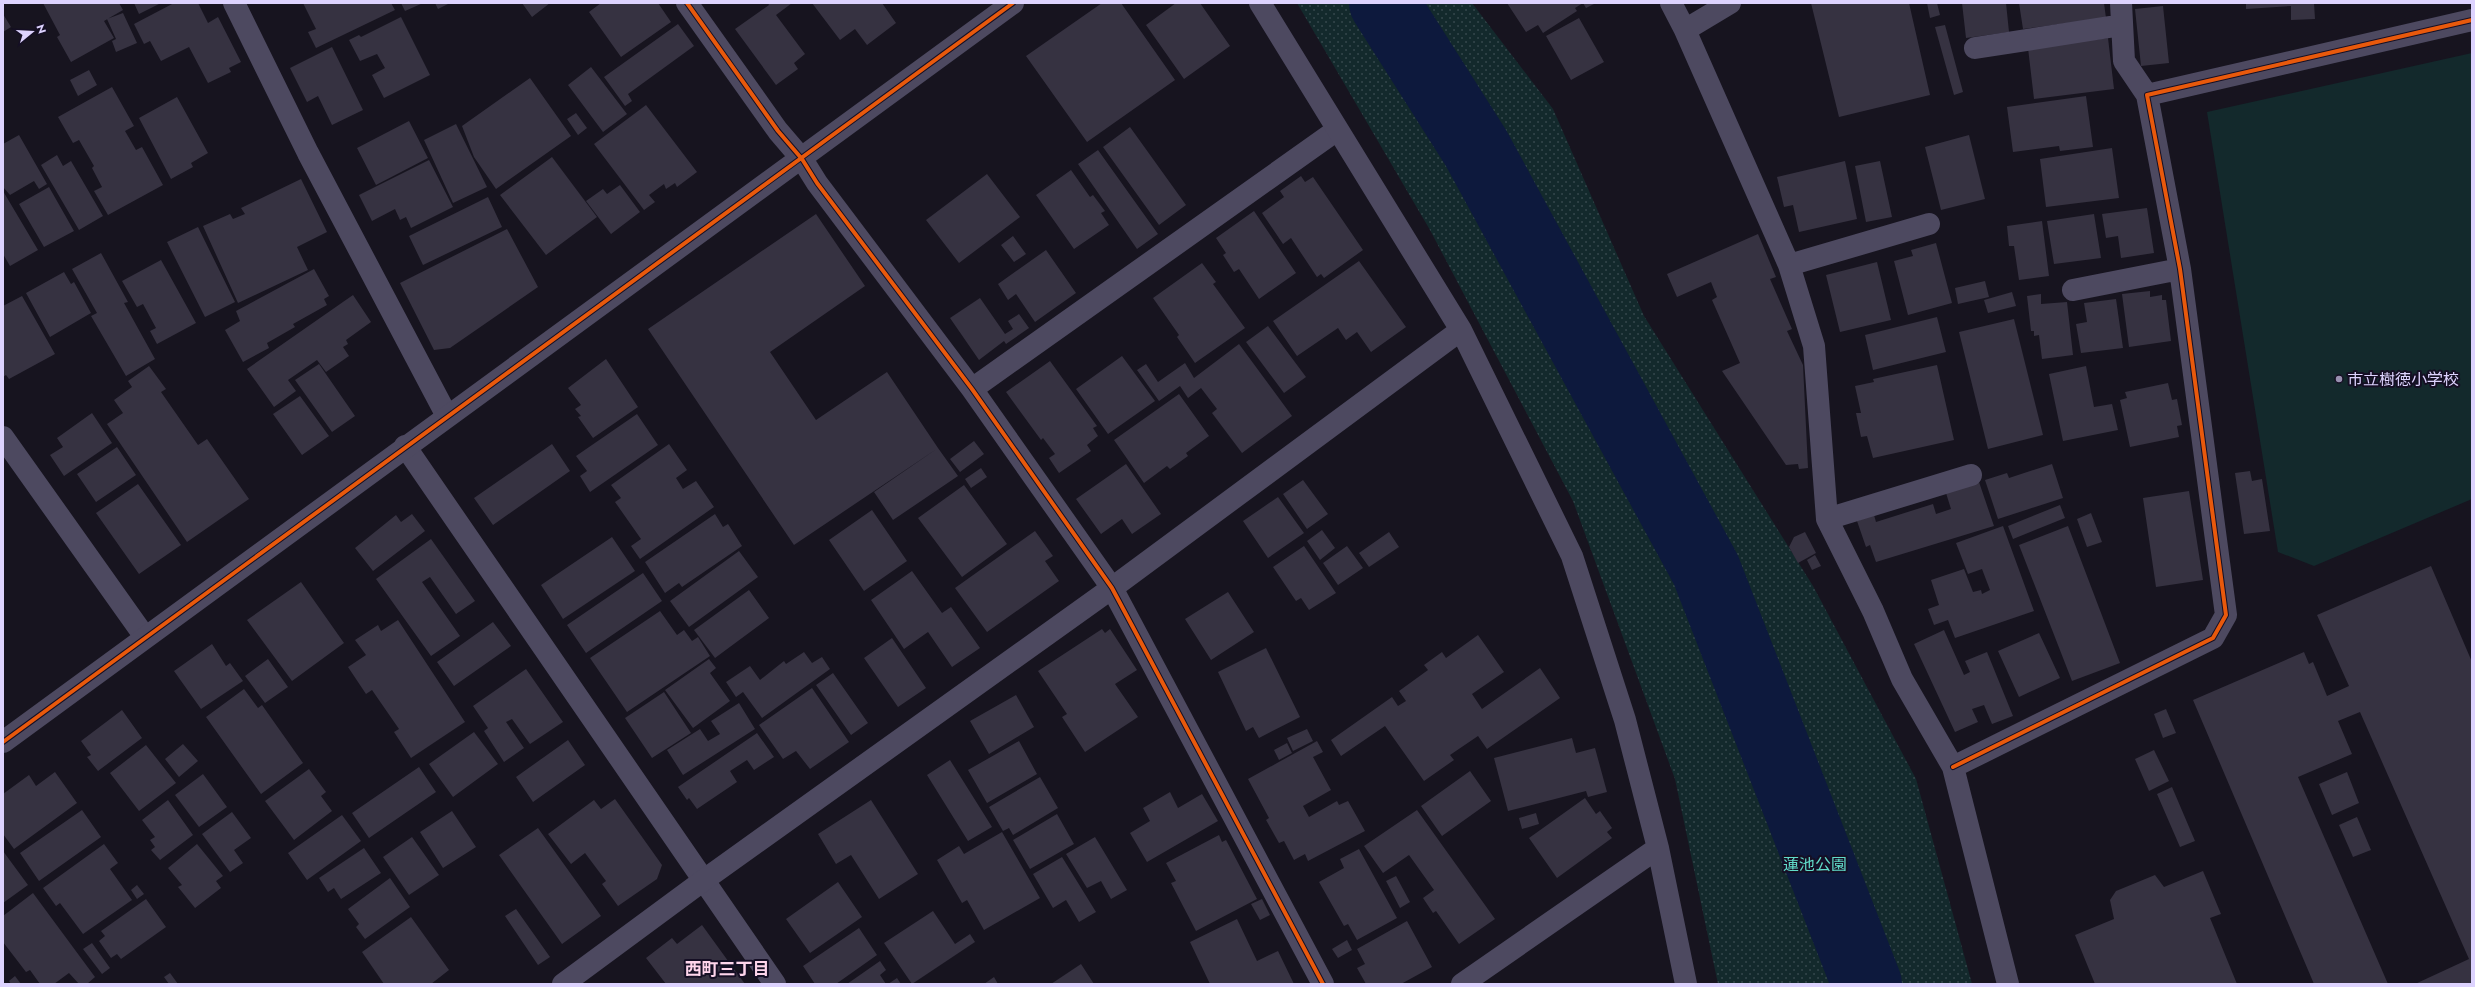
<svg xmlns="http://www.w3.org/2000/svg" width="2475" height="987" viewBox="0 0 2475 987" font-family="Jost,'Noto Sans JP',sans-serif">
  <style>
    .grass { fill: url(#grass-dots) }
    .garden { fill: #13292c }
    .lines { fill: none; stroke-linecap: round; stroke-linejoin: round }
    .river { stroke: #0d193d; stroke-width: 70 }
    .building { fill: #363241 }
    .minor { stroke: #4d4960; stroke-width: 22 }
    .tertiary { stroke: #4d4960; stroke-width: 22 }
    .cycleway-casing { stroke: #150f24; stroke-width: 6 }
    .cycleway { stroke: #e8590c; stroke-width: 4 }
    .poi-dot { fill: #9890b0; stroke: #150f24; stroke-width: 1.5 }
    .labels { text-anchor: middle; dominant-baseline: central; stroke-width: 4; stroke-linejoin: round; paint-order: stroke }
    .poi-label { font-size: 16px; fill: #ddd3fe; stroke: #150f24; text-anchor: start }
    .park-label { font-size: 16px; fill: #61dcca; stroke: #150f24 }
    .neighbourhood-label { font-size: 17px; font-weight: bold; fill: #fed5eb; stroke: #150f24 }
  </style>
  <defs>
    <pattern id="grass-dots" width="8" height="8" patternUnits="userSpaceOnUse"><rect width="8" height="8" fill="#13292c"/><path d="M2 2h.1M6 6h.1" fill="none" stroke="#35474c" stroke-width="1.8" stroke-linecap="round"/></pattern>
  </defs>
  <rect width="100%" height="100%" fill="#17141f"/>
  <path class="grass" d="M1297,3H1472L1553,109L1644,316L1813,586L1916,779L1972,984H1718L1675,779L1573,501L1430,230Z"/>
  <path class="garden" d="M2472,53V499L2314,566L2278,552L2207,112Z"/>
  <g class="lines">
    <path class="river" d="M1384,3L1476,148L1706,570L1867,984"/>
  </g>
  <path class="building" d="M43,3H119L123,10L104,21L114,38L71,62L57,37L60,35Z
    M134,3H161L139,14Z
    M174,3H198L208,23L218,17L241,62L229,68L231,72L208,83L189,47L161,61L150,41L144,44L134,24Z
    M303,3H391L395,10L316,48L308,32L316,29Z
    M401,3H423L405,11Z
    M435,3H450L438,9Z
    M522,3H550L532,17Z
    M601,3H658L671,22L621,57L589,12Z
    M768,3H792L776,15L805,54L794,63L798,69L776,85L735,29L769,5Z
    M812,3H882L896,23L867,45L855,29L840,40Z
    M1102,3H1121L1175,80L1087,142L1026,56Z
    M1176,3H1200L1230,46L1184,79L1146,25Z
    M1507,3H1583L1575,8L1577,11L1543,33L1538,25L1526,32Z
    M1583,3H1596L1586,8Z
    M1811,3H1909L1930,95L1839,117Z
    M1927,3H1937L1940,15L1930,18Z
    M1962,3H2006L2009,32L1966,38Z
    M2019,3H2104L2106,18L2023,29Z
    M2246,3H2314L2315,19L2291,20V6L2246,9Z
    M2163,6L2169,63L2141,66L2135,9Z
    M123,13L137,43L116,52L112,41L116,39L107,19Z
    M3,14L11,27L3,32Z
    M401,17L430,75L384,98L372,75L385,68L377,54L360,61L349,40L359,35L361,37Z
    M1579,18L1604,62L1571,80L1546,36Z
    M678,24L694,46L628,94L632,101L625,106L604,77Z
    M1945,25L1963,92L1954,95L1935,27Z
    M2108,38L2114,89L2034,99L2028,48Z
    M332,47L363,110L332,125L318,96L307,102L290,68Z
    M591,67L627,114L603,132L568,85Z
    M89,70L97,85L78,96L70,80Z
    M530,78L571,136L496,189L474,157L462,126Z
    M112,87L134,126L125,131L136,150L142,147L163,185L108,215L94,191L102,187L92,168L94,166L79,140L73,143L58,117Z
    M2086,96L2093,147L2060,151L2059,146L2013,152L2007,107Z
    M177,97L208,153L191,163L193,167L171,179L139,118Z
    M646,105L697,172L677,187L675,183L666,189L664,184L649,195L655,202L644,210L594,144Z
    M576,113L587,128L578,135L567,119Z
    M409,121L428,158L376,185L357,148Z
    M456,124L487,187L453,203L424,140Z
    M1130,127L1186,205L1159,225L1103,147Z
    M19,135L47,184L39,189L34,181L10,195L3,187V144Z
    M1969,135L1985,199L1941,210L1925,147Z
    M2112,148L2119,198L2046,207L2040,159Z
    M1098,150L1158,234L1137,249L1078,164Z
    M57,155L63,166L71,161L103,216L79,230L41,165Z
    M552,157L597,217L546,255L500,195Z
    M429,160L453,207L411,228L406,217L400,220L395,209L372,221L359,195Z
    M1845,161L1857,219L1799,232L1793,205L1784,207L1777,177Z
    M1880,161L1892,217L1866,222L1855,166Z
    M1071,170L1090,197L1093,195L1105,211L1101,213L1109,225L1074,249L1036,195Z
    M987,174L1020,217L959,263L926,220Z
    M1301,176L1305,182L1313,177L1363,250L1324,278L1321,274L1317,277L1291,238L1283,244L1262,213L1284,197L1280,191Z
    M301,179L327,232L297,247L308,270L238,303L203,226L230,214L233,219L245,214L241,208Z
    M620,185L640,212L611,234L586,201L603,189L607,194Z
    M49,187L74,231L44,247L19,204Z
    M3,191L38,250L10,266L3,254Z
    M488,197L502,227L423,265L409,236Z
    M2147,208L2154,253L2121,258L2118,236L2106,238L2102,214Z
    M1254,211L1296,273L1259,299L1239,269L1234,272L1223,255L1226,253L1216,238Z
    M816,214L865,286L770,352L816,420L887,372L938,448L794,545L648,329Z
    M2094,214L2101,258L2054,264L2047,221Z
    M2042,221L2049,276L2019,280L2014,246H2009L2007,226Z
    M198,227L235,302L205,317L167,242Z
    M507,229L538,287L450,348L434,350L400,283Z
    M1758,234L1776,277L1770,279L1792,329L1787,331L1803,365L1808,468L1799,469L1798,464L1786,465L1722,371L1740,363L1712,300L1717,297L1711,282L1677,297L1667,274Z
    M1013,236L1026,254L1014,262L1001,245Z
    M1936,243L1952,303L1908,315L1894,261L1913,256L1911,250Z
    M1046,250L1076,293L1035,322L1016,294L1008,300L998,284Z
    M101,253L128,302L124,303L155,359L126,376L91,316L97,313L72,269Z
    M161,260L196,323L157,344L150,331L156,328L143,304L137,307L122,281Z
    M1359,261L1406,327L1371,352L1357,332L1346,340L1338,328L1297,356L1273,321Z
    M1877,262L1891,320L1840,332L1826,275Z
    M1202,263L1216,282L1213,284L1245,328L1195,363L1177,337L1179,335L1153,298Z
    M314,269L329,296L324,299L327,305L293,324L295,327L267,343L269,348L243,362L225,330L240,321L236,311Z
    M64,272L71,284L74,282L91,313L50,337L26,293Z
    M1985,281L1989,297L1958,304L1955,288Z
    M2150,291V297L2162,295V300H2166L2171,341L2129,347L2122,294Z
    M2012,292L2016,306L1988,313L1984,300Z
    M2041,294V304L2067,302L2073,355L2042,359L2039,335L2034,336V331H2031L2027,296Z
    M353,295L371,322L346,340L348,344L343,347L349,356L326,372L317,360L288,380L296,391L274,407L247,369Z
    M22,296L55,354L9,379L6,375L3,377V306Z
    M980,298L1005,334L1013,329L1008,321L1019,314L1029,328L1006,344L1004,341L979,360L950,318Z
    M2116,299L2123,348L2081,353L2076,324L2087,322L2084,303Z
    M1937,317L1946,352L1873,370L1865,335Z
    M2014,319L2043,435L1988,449L1959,332Z
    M1268,326L1306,377L1284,393L1246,342Z
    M1239,344L1292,416L1242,453L1212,413L1217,409L1201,388L1188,398L1180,386L1159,401L1137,370L1146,364L1158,382L1185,363L1194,378Z
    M1122,356L1155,401L1108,434L1076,389Z
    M606,359L638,407L593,438L578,417L581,416L575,409L581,405L568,388Z
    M1050,361L1097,426L1093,428L1098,436L1087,445L1091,451L1059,473L1049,458L1055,454L1043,438L1041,440L1006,392Z
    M319,364L355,416L332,432L295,380Z
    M1937,365L1954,440L1873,458L1867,436L1861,437L1856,413H1861L1855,386L1874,382L1873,379Z
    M149,366L166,389L161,392L198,445L207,439L249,499L187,542L107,424L123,413L114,400L132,387L128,381Z
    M2086,366L2094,407L2112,404L2118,430L2063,441L2049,374Z
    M2168,383L2172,400L2177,399L2182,425L2177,426L2179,437L2130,447L2120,400L2127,398L2125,392Z
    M1179,394L1209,436L1186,453L1188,456L1170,469L1167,466L1144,483L1114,440Z
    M300,396L329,436L302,455L273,414Z
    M92,413L112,443L64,476L50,455L63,447L57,438Z
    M637,414L658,445L590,492L580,476L587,471L576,456Z
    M974,441L984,454L960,472L950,459Z
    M552,444L570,471L493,525L474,498Z
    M669,444L687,470L676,478L683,489L696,481L714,507L640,559L631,546L641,539L615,502L621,498L611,485Z
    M117,447L136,475L96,502L77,474Z
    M938,448L958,476L893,520L874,492Z
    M1126,464L1161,514L1132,534L1122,519L1101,534L1076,499Z
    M2052,464L2063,498L1998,519L1985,480L2007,473L2009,478Z
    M981,468L987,477L971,488L965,479Z
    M2250,471L2252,481L2262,479L2270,531L2244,534L2235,473Z
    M1303,480L1328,514L1307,529L1283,494Z
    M1979,482L1994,526L1876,562L1870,545L1866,547L1857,521L1874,515L1876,522L1933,504L1936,514L1951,509L1946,493Z
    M138,484L181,545L139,574L96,513Z
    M964,485L1007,544L962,577L918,518Z
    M2189,491L2203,580L2156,587L2143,498Z
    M1278,497L1304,533L1268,558L1243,521Z
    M2060,505L2065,518L2013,539L2008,526Z
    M872,510L907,561L864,591L829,540Z
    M2091,513L2102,542L2087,547L2077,519Z
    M412,514L425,531L373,571L355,548L396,515L401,522Z
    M715,514L723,527L728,524L742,546L682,587L679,583L665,593L645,562Z
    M2003,526L2034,611L1955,638L1948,620L1934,625L1928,609L1939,605L1931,580L1964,569L1973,592L1981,590L1982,594L1990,590L1982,569L1968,574L1956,543Z
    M2068,526L2120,663L2072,681L2019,545Z
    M1322,530L1335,548L1320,560L1307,541Z
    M1035,531L1053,556L1045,561L1059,581L987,632L955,588Z
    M1389,532L1399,547L1369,567L1359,553Z
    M1805,532L1816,553L1798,563L1789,547L1794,537Z
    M612,537L635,571L563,619L541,585Z
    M431,539L475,601L456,614L430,577L422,582L460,636L431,656L376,579Z
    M1304,546L1336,593L1309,610L1301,598L1296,601L1273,567Z
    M1347,546L1363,568L1338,585L1323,563Z
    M739,551L758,577L689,627L670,601Z
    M1815,555L1821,566L1812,570L1807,560Z
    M2431,566L2472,662V982L2468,984H2415L2469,959L2360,712L2338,721L2352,754L2298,777L2388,984H2314L2193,700L2304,652L2309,664L2313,662L2327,696L2349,686L2317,615Z
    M912,571L942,613L951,607L980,648L952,667L928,632L904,649L871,600Z
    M643,573L662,601L586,653L567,625Z
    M301,582L344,643L292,681L247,620Z
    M749,590L769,618L715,658L694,630Z
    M1228,592L1254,632L1211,660L1185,619Z
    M660,611L677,635L684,630L692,641L698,637L710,656L627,712L590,658Z
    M398,620L465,722L411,758L394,732L399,729L372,690L366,694L348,667L366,655L355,640L378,625L381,631Z
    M493,622L511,646L454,686L437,662Z
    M1102,629L1105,633L1110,629L1137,670L1115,684L1138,717L1085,752L1062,717L1067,714L1038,671Z
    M1944,630L1964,675L1970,672L1965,661L1987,652L2013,716L1992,724L1984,705L1972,709L1978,722L1955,732L1914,644Z
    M2039,633L2060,678L2019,697L1998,651Z
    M1478,635L1504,672L1472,694L1482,709L1540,668L1560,698L1487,749L1478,736L1450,755L1454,760L1424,781L1385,726L1341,756L1331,740L1392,697L1398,706L1406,701L1399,691L1428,670L1424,665L1442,652L1446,658Z
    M892,638L926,688L898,707L864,658Z
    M212,644L226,666L230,663L243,681L201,709L174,671Z
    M1266,648L1300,717L1259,738L1253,727L1246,731L1218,672Z
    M804,652L812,663L822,657L830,669L762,718L743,692L736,697L726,682L750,666L760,680L784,661L786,664Z
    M268,659L288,687L265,703L245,676Z
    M709,659L716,668L710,673L730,701L693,728L665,690Z
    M526,669L563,722L530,744L512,719L506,722L524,748L504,762L484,731L488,728L473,706Z
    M833,673L868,723L851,735L816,685Z
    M812,688L849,742L810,769L796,751L783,759L759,725Z
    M244,689L258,708L262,705L303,763L261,794L206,717Z
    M664,692L691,733L652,758L625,718Z
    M1016,695L1034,727L989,754L970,721Z
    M739,703L755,729L683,775L667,750L700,729L708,741L720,734L711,721Z
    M2166,709L2176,733L2163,738L2154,714Z
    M122,710L142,738L98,771L87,757L91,755L81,741Z
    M1307,729L1313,741L1293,751L1287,738Z
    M474,732L498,764L453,797L429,764Z
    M757,733L774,757L754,770L747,760L730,771L737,782L697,809L689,798L687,800L678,787Z
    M1572,738L1576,753L1595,748L1607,792L1588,797L1586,791L1508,811L1494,758Z
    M568,740L585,765L533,802L516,777Z
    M1019,741L1037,774L987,803L968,770Z
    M1317,741L1323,752L1313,757L1331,790L1303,806L1309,817L1337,801L1339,805L1348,801L1365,831L1308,861L1305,854L1294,860L1284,841L1279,843L1266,820L1269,818L1248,779Z
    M1287,743L1292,753L1279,760L1274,750Z
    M183,744L198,761L179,777L165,759Z
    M146,745L176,783L139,811L110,773Z
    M2154,750L2169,781L2149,791L2135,759Z
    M950,760L992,827L968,841L927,775Z
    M419,767L436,792L369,838L352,813Z
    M309,769L326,792L321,796L332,811L294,840L265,801Z
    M1470,771L1491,801L1442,836L1421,806Z
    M55,772L77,803L14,849L3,834V794L29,775L36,786Z
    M2347,772L2359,803L2332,815L2319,784Z
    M203,774L227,807L199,827L175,795Z
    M1040,777L1058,808L1013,835L1009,828L1003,831L989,807Z
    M2172,787L2195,841L2180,847L2157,794Z
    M1170,792L1178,808L1202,794L1218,821L1147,862L1130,833L1150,821L1143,808Z
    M1585,798L1596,814L1600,811L1612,828L1607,832L1612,838L1557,878L1529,838Z
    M615,799L662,865L657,879L618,906L602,884L606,881L585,853L571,864L548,834L594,800L601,809Z
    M168,800L193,835L160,860L151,850L155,847L150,840L155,837L142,820Z
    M871,800L918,874L879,899L851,855L836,864L818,834Z
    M82,810L101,837L39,881L20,853Z
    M1417,810L1495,919L1459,944L1436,911L1433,913L1423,898L1434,890L1409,855L1383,873L1364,846Z
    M452,811L476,847L443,868L420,832Z
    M232,812L251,838L234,850L243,863L230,872L202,834Z
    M1536,813L1539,824L1522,829L1519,818Z
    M1057,814L1074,844L1030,869L1013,840Z
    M342,815L361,841L307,880L288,853Z
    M2357,817L2371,850L2353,857L2339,825Z
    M538,828L601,916L562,944L499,855Z
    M1002,832L1040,898L984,930L967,900L962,903L937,860L959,846L964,854Z
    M1219,835L1222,842L1226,840L1257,899L1196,931L1171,883L1176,881L1166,863Z
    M412,837L439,875L409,895L383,857Z
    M1095,837L1127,890L1111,899L1101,881L1087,888L1066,854Z
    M104,844L118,863L110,869L132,900L83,934L60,903L56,906L43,888Z
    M197,844L223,876L216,881L221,888L195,908L178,887L182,885L168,868Z
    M364,848L381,873L341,899L334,888L328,892L319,878Z
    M1359,849L1397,918L1357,940L1348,924L1344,926L1319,882L1344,868L1340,859Z
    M3,851L28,885L3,903Z
    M1062,857L1096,912L1079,922L1066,900L1053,908L1033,874Z
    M2203,871L2221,914L2210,918L2237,984H2095L2075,935L2114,919L2110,900L2116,891L2155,875L2164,887Z
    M1396,876L1410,902L1400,908L1386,881Z
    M390,878L410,907L365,939L356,927L359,924L348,909Z
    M838,882L862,917L810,953L786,919Z
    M137,885L144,894L137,899L131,890Z
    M33,893L95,977L87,984H79L69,973L54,984H40L30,970L26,972L3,942V916Z
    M146,899L166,927L121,959L117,954L111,958L99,941L105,936L101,931Z
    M1262,899L1270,915L1260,920L1251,904Z
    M516,909L550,957L538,965L505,916Z
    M933,911L955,944L970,934L975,942L912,984L884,943Z
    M411,917L449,970L431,984H384L362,952Z
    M1237,919L1257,961L1278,951L1294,984H1210L1190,942Z
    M1407,921L1432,967L1401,984H1366L1357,968L1365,964L1357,949Z
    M702,925L731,965L745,984H666L646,958L672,938L677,944Z
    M859,928L877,955L836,984H815L803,966Z
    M1347,940L1352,950L1338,958L1332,949Z
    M92,943L110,968L102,974L83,949Z
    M880,961L886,970L880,975L886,984H847Z
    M1081,964L1094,984H1051Z
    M170,973L178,984H169L164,977Z
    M15,976L21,984H11L9,981Z
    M994,977L998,984H984Z
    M897,978L901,984H888Z"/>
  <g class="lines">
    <path class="minor" d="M234,3L308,153L447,416
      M687,3L778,131L802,159L817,183L972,389L1112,588L1323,984
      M1671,3L1685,30L1789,265L1814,346L1827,519L1873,611L1902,679L1953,767L2008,984
      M2121,3L2124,61L2147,95
      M1685,30L1730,3
      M1975,48L2122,25
      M1789,265L1929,224
      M2073,290L2180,269
      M972,389L1337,130
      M3,437L145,637
      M405,446L775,984
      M1827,519L1971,475
      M1953,767L2213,638L2226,615L2180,269L2147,95L2472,20"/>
    <path class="tertiary" d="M1260,3L1461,330L1572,556L1625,720L1658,848L1686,984
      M3,742L1013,3
      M563,984L704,880L1112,588L1461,330
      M1462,984L1658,848"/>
    <defs>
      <path id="cycleway" d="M687,3L778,131L802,159L817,183L972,389L1112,588L1323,984
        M3,742L1013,3
        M1953,767L2213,638L2226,615L2180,269L2147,95L2472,20"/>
    </defs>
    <use href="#cycleway" class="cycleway-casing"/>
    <use href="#cycleway" class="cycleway"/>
  </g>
  <circle class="poi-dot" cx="2339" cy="379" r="4"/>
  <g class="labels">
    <g class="poi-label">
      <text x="2347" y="379">市立樹徳小学校</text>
    </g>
    <g class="park-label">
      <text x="1815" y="864">蓮池公園</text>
    </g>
    <g class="neighbourhood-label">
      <text x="727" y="969">西町三丁目</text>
    </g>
  </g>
  <rect width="2475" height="987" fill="none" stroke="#ddd3fe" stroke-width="8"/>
  <g transform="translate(32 32) rotate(72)" stroke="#150f24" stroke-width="3" paint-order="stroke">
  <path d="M0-3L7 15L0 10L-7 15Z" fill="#ddd3fe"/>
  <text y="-6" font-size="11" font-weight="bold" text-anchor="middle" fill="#ddd3fe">N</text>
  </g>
</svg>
